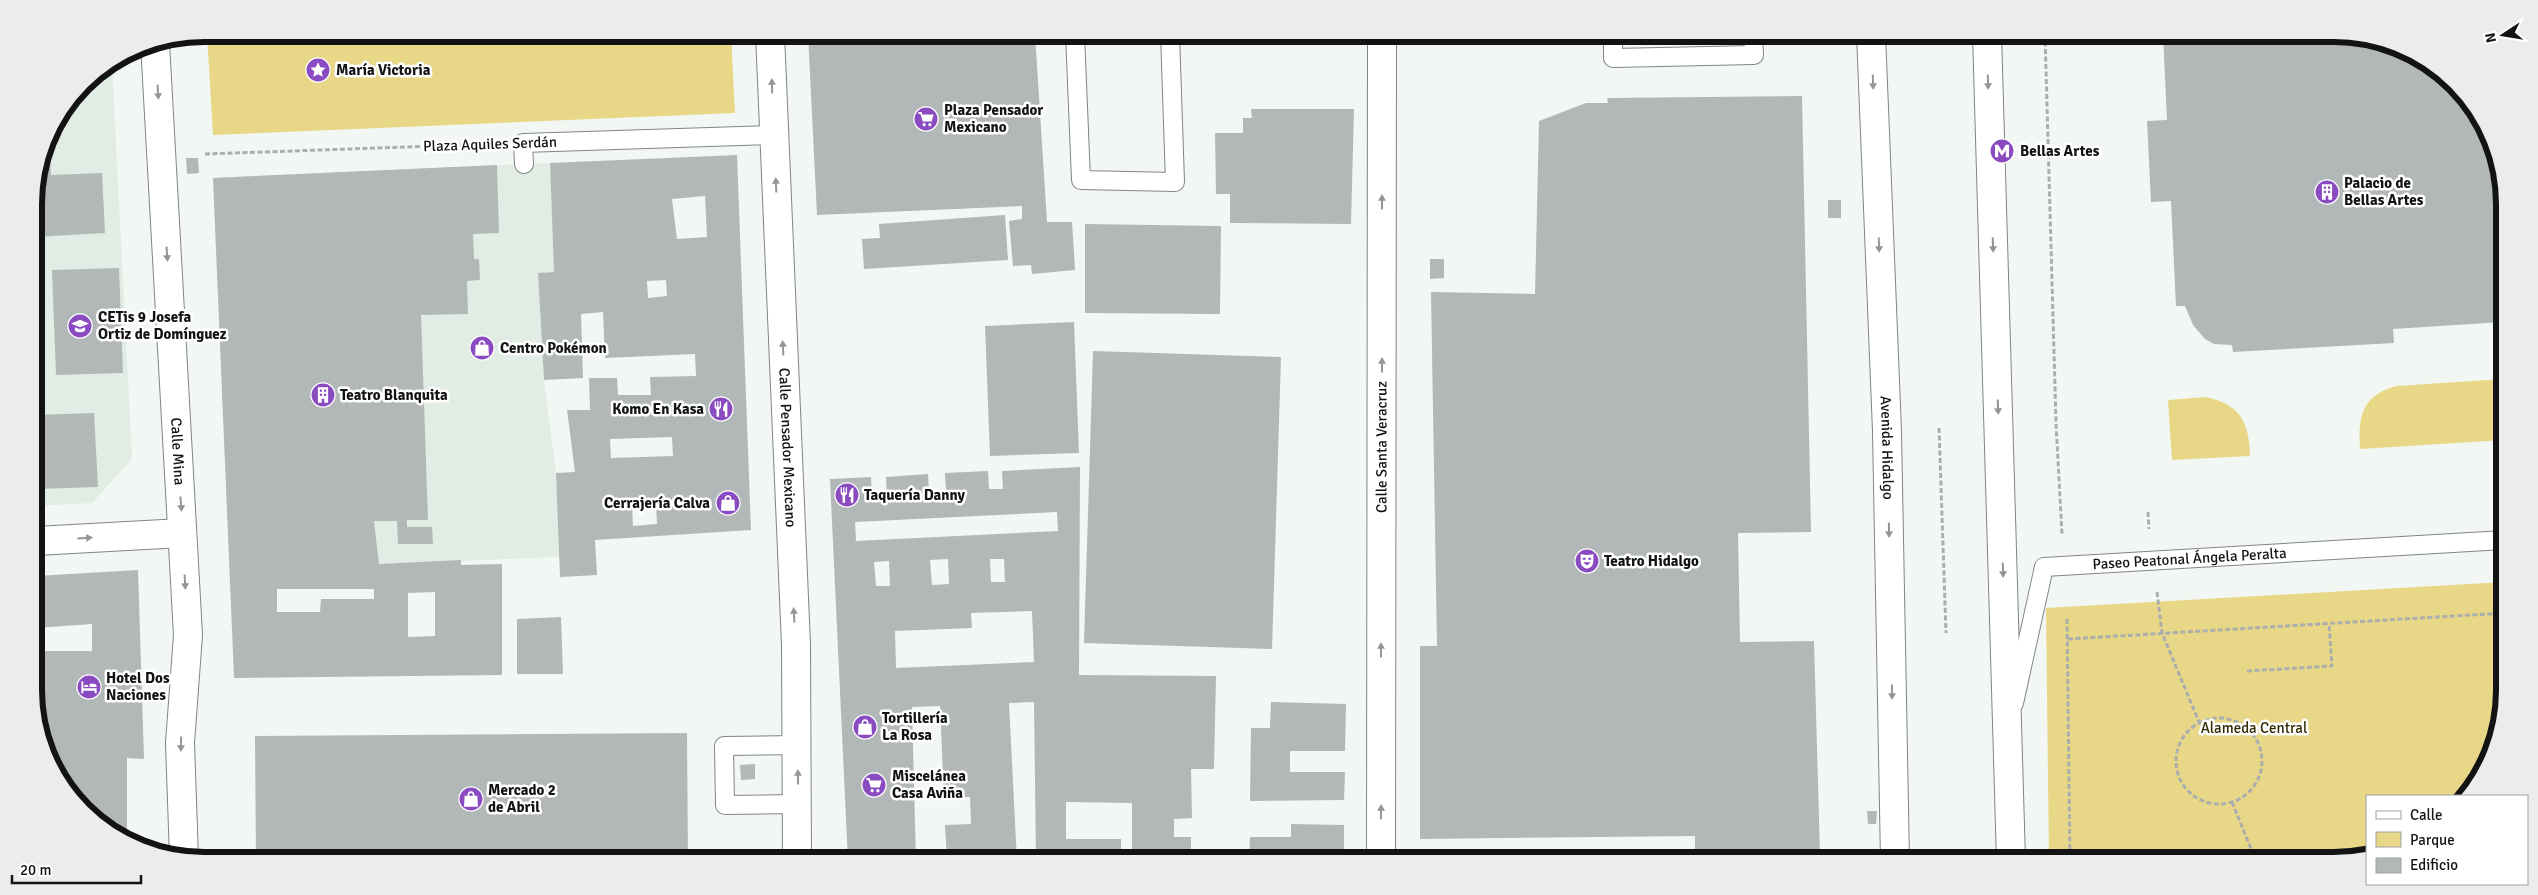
<svg xmlns="http://www.w3.org/2000/svg" width="2538" height="895" viewBox="0 0 2538 895" font-family="Signika,sans-serif">
  <style>
    .built { fill: #e0ece4 }
    .green { fill: #e7d786 }
    .building { fill: #b2b8b7; fill-rule: evenodd }
    .lines { fill: none; stroke-linecap: round; stroke-linejoin: round }
    .service-casing { stroke: #818582; stroke-width: 20 }
    .minor-casing { stroke: #818582; stroke-width: 30 }
    .secondary-casing { stroke: #818582; stroke-width: 30 }
    .path { stroke: #abaeac; stroke-width: 3; stroke-dasharray: 5 2.5; stroke-linecap: butt }
    .service { stroke: #fff; stroke-width: 18 }
    .minor { stroke: #fff; stroke-width: 28 }
    .secondary { stroke: #fff; stroke-width: 28 }
    .oneway { fill: #949594 }
    .labels { text-anchor: middle; dominant-baseline: central; stroke-width: 5; stroke-linejoin: round; paint-order: stroke }
    .poi-label { font-size: 15px; font-weight: bold; fill: #121312; stroke: #fff; text-anchor: start }
    .street-label { font-size: 15px; fill: #121312; stroke: #fff }
    .park-label { font-size: 15px; fill: #332a00; stroke: #fff }
    .rim { fill: none; stroke: #121312; stroke-width: 6 }
  </style>
  <rect width="100%" height="100%" fill="#f2f7f4"/>
  <path class="built" d="M112,64L132,459L92,503L36,506L34,193L51,129L92,76Z
    M550,163L554,272L538,273L544,380L556,473L560,557L379,564L374,521L226,475L213,178Z"/>
  <path class="green" d="M207,34H731L735,113L213,135Z
    M2503,379L2504,440L2360,449C2358,416 2362,395 2397,386Z
    M2206,397C2241,405 2249,422 2250,456L2172,460L2168,400Z
    M2504,582C2504,651 2517,741 2465,796H2367V856L2344,861H2049L2046,608Z"/>
  <path class="building" d="M808,34H1035L1047,222H1072L1075,270L1032,274L1031,265L1013,266L1009,221L1022,219V206L817,215Z
    M2163,34H2334L2388,43L2462,92L2487,129L2503,182V322L2393,329L2394,343L2233,352L2232,345L2214,344L2205,339L2193,325L2185,306H2176L2171,201L2151,202L2147,121L2167,120Z
    M1802,96L1811,532L1738,533L1740,642L1814,641L1820,855L1695,856V836L1420,839V646H1437L1431,292L1535,294L1539,121L1586,103H1608L1607,98Z
    M1251,109H1354L1351,224L1230,223V194H1216L1215,133H1243V118H1252Z
    M49,139L51,175L102,173L105,233L34,237V193Z
    M737,155L751,530L595,540L597,575L560,577L556,473L575,472L567,410H590L589,378H617L618,395H651L650,377L696,376L695,354L605,358L603,312L581,314L583,378L544,380L538,273L554,272L550,163ZM705,196L707,237L677,239L672,199ZM666,280L667,296L648,298L647,281ZM672,437L673,456L611,458L610,439ZM656,505L657,524L633,526L632,506Z
    M186,158H198L199,173L187,174Z
    M497,165L499,233L473,234L474,259H479L480,280L467,281L468,314L421,315L428,520H407V527H432L433,544H398L397,521H374L379,564L461,560V565L502,564V675L234,678L213,178ZM277,589H374V599H321L320,612H277ZM435,592V636L408,637V593Z
    M1828,200H1841V218H1828Z
    M1005,215L1008,260L864,269L862,239L880,238L879,224Z
    M1085,224L1221,226L1220,314L1085,313Z
    M1430,259H1444V278L1430,279Z
    M119,268L123,373L56,375L52,270Z
    M1074,322L1079,453L990,456L985,326Z
    M1093,351L1281,357L1272,649L1084,643Z
    M94,413L98,487L36,489L35,415Z
    M1080,467L1079,675L1216,676L1214,769H1191L1192,818L1174,819V837H1191V861H1132V803L1066,802V839H1121V861H1036L1034,702L1009,703L1017,861H947L945,825L971,824L970,797L944,798L940,706L912,707L916,861H848L830,479L871,477L872,499L887,498L886,477L928,474L929,492L946,491L945,473L988,471L989,489H1003L1002,471ZM1057,512L1058,531L856,541L855,522ZM948,559L949,584L932,585L930,560ZM990,559H1004L1005,582H991ZM889,561L890,586H876L874,562ZM1032,611L1034,662L896,668L895,631L972,628L971,613Z
    M138,570L144,759L127,758V837L76,803L37,724V651H92V624L36,628V576Z
    M561,617L563,674H517V619Z
    M1271,702L1346,704L1345,751H1290V772H1345L1344,800L1250,801L1251,728H1270Z
    M687,733L688,861H256L255,736Z
    M755,764V779L741,780L740,765Z
    M1867,811H1877L1876,824H1868Z
    M1291,824L1344,825V861H1249L1250,837H1291Z"/>
  <g class="lines">
    <defs>
      <g id="service">
        <path d="M1075,34L1081,180L1175,182L1170,34"/>
        <path d="M1613,34V58L1754,55L1753,34"/>
        <path d="M524,164L523,143L774,135"/>
        <path id="s1" d="M2014,703L2044,567L2504,540"/>
        <path d="M797,745L724,746L725,805L798,804"/>
      </g>
      <g id="minor">
        <path id="s2" d="M770,34L796,645L797,861"/>
        <path id="s3" d="M155,43L188,635L180,743L184,858"/>
        <path d="M36,541L182,533"/>
        <path id="s4" d="M1381,861L1382,34"/>
      </g>
      <g id="secondary">
        <path id="s5" d="M1871,34L1887,431L1895,861"/>
        <path d="M1987,34L2011,861"/>
      </g>
    </defs>
    <use href="#service" class="service-casing"/>
    <use href="#minor" class="minor-casing"/>
    <use href="#secondary" class="secondary-casing"/>
    <path class="path" d="M2045,34L2056,423L2062,535
      M205,154L493,144
      M1939,428L1946,633
      M2148,512L2149,529
      M2157,592L2162,633L2199,722
      M2067,619L2070,861
      M2068,639L2504,613
      M2247,671L2332,666L2329,624
      M2176 761a43 43 0 1 1 86 0a43 43 0 1 1-86 0Z
      M2232,802L2256,861"/>
    <use href="#service" class="service"/>
    <use href="#minor" class="minor"/>
    <use href="#secondary" class="secondary"/>
  </g>
  <defs><path id="oneway-solid" d="M-6-.8H1V-3.2L6.5 0L1 3.2V.8H-6Z" transform="scale(1.25)"/></defs>
  <g class="oneway">
    <use href="#oneway-solid" transform="translate(1873 82) rotate(88)"/>
    <use href="#oneway-solid" transform="translate(1988 82) rotate(88)"/>
    <use href="#oneway-solid" transform="translate(772 86) rotate(-92)"/>
    <use href="#oneway-solid" transform="translate(158 92) rotate(87)"/>
    <use href="#oneway-solid" transform="translate(776 185) rotate(-92)"/>
    <use href="#oneway-solid" transform="translate(1382 202) rotate(-90)"/>
    <use href="#oneway-solid" transform="translate(1879 245) rotate(88)"/>
    <use href="#oneway-solid" transform="translate(1993 245) rotate(88)"/>
    <use href="#oneway-solid" transform="translate(167 254) rotate(86)"/>
    <use href="#oneway-solid" transform="translate(783 348) rotate(-93)"/>
    <use href="#oneway-solid" transform="translate(1382 365) rotate(-90)"/>
    <use href="#oneway-solid" transform="translate(1998 407) rotate(88)"/>
    <use href="#oneway-solid" transform="translate(181 504) rotate(85)"/>
    <use href="#oneway-solid" transform="translate(1889 530) rotate(89)"/>
    <use href="#oneway-solid" transform="translate(85 538) rotate(-3)"/>
    <use href="#oneway-solid" transform="translate(2003 570) rotate(88)"/>
    <use href="#oneway-solid" transform="translate(185 582) rotate(87)"/>
    <use href="#oneway-solid" transform="translate(794 615) rotate(-93)"/>
    <use href="#oneway-solid" transform="translate(1381 650) rotate(-90)"/>
    <use href="#oneway-solid" transform="translate(1892 692) rotate(89)"/>
    <use href="#oneway-solid" transform="translate(181 744) rotate(91)"/>
    <use href="#oneway-solid" transform="translate(798 777) rotate(-91)"/>
    <use href="#oneway-solid" transform="translate(1381 812) rotate(-89)"/>
  </g>
  <defs>
    <symbol id="sight-disc" viewBox="-11 -11 22 22"><circle r="9.5" fill="#8a4bc1" stroke="#fff"/><path d="M0-6L1.8-2.2L6-1.7L2.9 1.2L3.7 5.4L0 3.3L-3.7 5.4L-2.9 1.2L-6-1.7L-1.8-2.2Z" fill="#fff"/></symbol>
    <symbol id="supermarket-disc" viewBox="-11 -11 22 22"><circle r="9.5" fill="#8a4bc1" stroke="#fff"/><path d="M-6-5.5h2.5l.6 2H6L4.5 2H-2.5L-4.4-4H-6ZM-1.5 3.2a1.3 1.3 0 1 0 .1 0ZM3 3.2a1.3 1.3 0 1 0 .1 0Z" fill="#fff"/></symbol>
    <symbol id="metro-disc" viewBox="-11 -11 22 22"><circle r="9.5" fill="#8a4bc1" stroke="#fff"/><path d="M-5.5 5V-5H-3L0 0L3-5H5.5V5H3V-.5L0 4L-3-.5V5Z" fill="#fff"/></symbol>
    <symbol id="building-disc" viewBox="-11 -11 22 22"><circle r="9.5" fill="#8a4bc1" stroke="#fff"/><path d="M-4-6H4V6H1V3H-1V6H-4ZM-2.5-4.3h1.7v1.8h-1.7ZM.8-4.3h1.7v1.8H.8ZM-2.5-1h1.7V.8h-1.7ZM.8-1h1.7V.8H.8Z" fill="#fff"/></symbol>
    <symbol id="school-disc" viewBox="-11 -11 22 22"><circle r="9.5" fill="#8a4bc1" stroke="#fff"/><path d="M0-5L7-2L0 1L-7-2ZM-4 1L0 2.5L4 1V4Q0 6-4 4Z" fill="#fff"/></symbol>
    <symbol id="shop-disc" viewBox="-11 -11 22 22"><circle r="9.5" fill="#8a4bc1" stroke="#fff"/><path d="M-5-2.5h2.3a2.7 3.5 0 0 1 5.4 0H5L5.5 6h-11ZM-1.5-2.5h3a1.5 2.3 0 0 0-3 0Z" fill="#fff"/></symbol>
    <symbol id="restaurant-disc" viewBox="-11 -11 22 22"><circle r="9.5" fill="#8a4bc1" stroke="#fff"/><path d="M-5-6h1v4h1v-4h1v4h1v-4h1v5L-1.5 .5V6h-2V.5L-5-1ZM5-6V6H3V1.5H1.5Q1.5-4 5-6Z" fill="#fff"/></symbol>
    <symbol id="theatre-disc" viewBox="-11 -11 22 22"><circle r="9.5" fill="#8a4bc1" stroke="#fff"/><path d="M-5-5.5Q0-4 5-5.5V0Q5 5 0 6Q-5 5-5 0ZM-3.3-2.5H-1v1.5H-3.3ZM1-2.5H3.3v1.5H1ZM-2.8 1Q0 5.5 2.8 1Z" fill="#fff"/></symbol>
    <symbol id="hotel-disc" viewBox="-11 -11 22 22"><circle r="9.5" fill="#8a4bc1" stroke="#fff"/><path d="M-6-4.5h1.5V1H6V5H4.5V3h-9V5H-6ZM-4 0a1.8 1.8 0 1 1 3.6 0ZM.5 0V-2.5h3Q6-2.5 6 0Z" fill="#fff"/></symbol>
  </defs>
  <g fill-rule="evenodd">
    <use href="#sight-disc" x="304" y="56" width="28" height="28"/>
    <use href="#supermarket-disc" x="912" y="105" width="28" height="28"/>
    <use href="#metro-disc" x="1988" y="137" width="28" height="28"/>
    <use href="#building-disc" x="2313" y="178" width="28" height="28"/>
    <use href="#school-disc" x="66" y="312" width="28" height="28"/>
    <use href="#shop-disc" x="468" y="334" width="28" height="28"/>
    <use href="#building-disc" x="309" y="381" width="28" height="28"/>
    <use href="#restaurant-disc" x="707" y="395" width="28" height="28"/>
    <use href="#restaurant-disc" x="833" y="481" width="28" height="28"/>
    <use href="#shop-disc" x="714" y="489" width="28" height="28"/>
    <use href="#theatre-disc" x="1573" y="547" width="28" height="28"/>
    <use href="#hotel-disc" x="75" y="673" width="28" height="28"/>
    <use href="#shop-disc" x="851" y="713" width="28" height="28"/>
    <use href="#supermarket-disc" x="860" y="771" width="28" height="28"/>
    <use href="#shop-disc" x="457" y="785" width="28" height="28"/>
  </g>
  <g class="labels">
    <g class="poi-label">
      <text x="336" y="70">María Victoria</text>
      <text x="944" y="110">Plaza Pensador<tspan x="944" dy="17">Mexicano</tspan></text>
      <text x="2020" y="151">Bellas Artes</text>
      <text x="2344" y="183">Palacio de<tspan x="2344" dy="17">Bellas Artes</tspan></text>
      <text x="98" y="317">CETis 9 Josefa<tspan x="98" dy="17">Ortiz de Domínguez</tspan></text>
      <text x="500" y="348">Centro Pokémon</text>
      <text x="340" y="395">Teatro Blanquita</text>
      <text x="704" y="409" text-anchor="end">Komo En Kasa</text>
      <text x="864" y="495">Taquería Danny</text>
      <text x="710" y="503" text-anchor="end">Cerrajería Calva</text>
      <text x="1604" y="561">Teatro Hidalgo</text>
      <text x="106" y="678">Hotel Dos<tspan x="106" dy="17">Naciones</tspan></text>
      <text x="882" y="718">Tortillería<tspan x="882" dy="17">La Rosa</tspan></text>
      <text x="892" y="776">Miscelánea<tspan x="892" dy="17">Casa Aviña</tspan></text>
      <text x="488" y="790">Mercado 2<tspan x="488" dy="17">de Abril</tspan></text>
    </g>
    <g class="street-label">
      <text transform="translate(490 144) rotate(-2)">Plaza Aquiles Serdán</text>
      <text stroke="none"><textPath href="#s2" startOffset="414">Calle Pensador Mexicano</textPath></text>
      <text stroke="none"><textPath href="#s4" startOffset="414">Calle Santa Veracruz</textPath></text>
      <text stroke="none"><textPath href="#s5" startOffset="414">Avenida Hidalgo</textPath></text>
      <text stroke="none"><textPath href="#s3" startOffset="409">Calle Mina</textPath></text>
      <text stroke="none"><textPath href="#s1" startOffset="285">Paseo Peatonal Ángela Peralta</textPath></text>
    </g>
    <g class="park-label">
      <text x="2254" y="728">Alameda Central</text>
    </g>
  </g>
  <path d="M0 0H2538V895H0ZM204 42H2334A162 162 0 0 1 2496 204V690A162 162 0 0 1 2334 852H204A162 162 0 0 1 42 690V204A162 162 0 0 1 204 42Z" fill="#ececec" fill-rule="evenodd"/>
  <path class="rim" d="M204 42H2334A162 162 0 0 1 2496 204V690A162 162 0 0 1 2334 852H204A162 162 0 0 1 42 690V204A162 162 0 0 1 204 42Z"/>
  <rect x="2366" y="795" width="162" height="90" fill="#ffffff" stroke="#a0a1a0"/>
  <rect x="2376" y="811" width="25" height="8" fill="#ffffff" stroke="#a0a1a0"/>
  <text x="2410" y="820" font-size="15" fill="#121312">Calle</text>
  <rect x="2376" y="832" width="25" height="15" fill="#e7d786" stroke="#a0a1a0"/>
  <text x="2410" y="845" font-size="15" fill="#121312">Parque</text>
  <rect x="2376" y="858" width="25" height="15" fill="#b2b8b7" stroke="#a0a1a0"/>
  <text x="2410" y="870" font-size="15" fill="#121312">Edificio</text>
  <g transform="translate(2503 35) rotate(258)" stroke="#ffffff" stroke-width="4" paint-order="stroke">
  <path d="M0-4L9 19L0 12L-9 19Z" fill="#121312"/>
  <text y="-8" font-size="14" font-weight="bold" text-anchor="middle" fill="#121312">N</text>
  </g>
  <path d="M12 875v8h129v-8" fill="none" stroke="#121312" stroke-width="2.5"/>
  <text x="20" y="875" font-size="15" fill="#121312" stroke="#ffffff" stroke-width="4" paint-order="stroke">20 m</text>
</svg>
